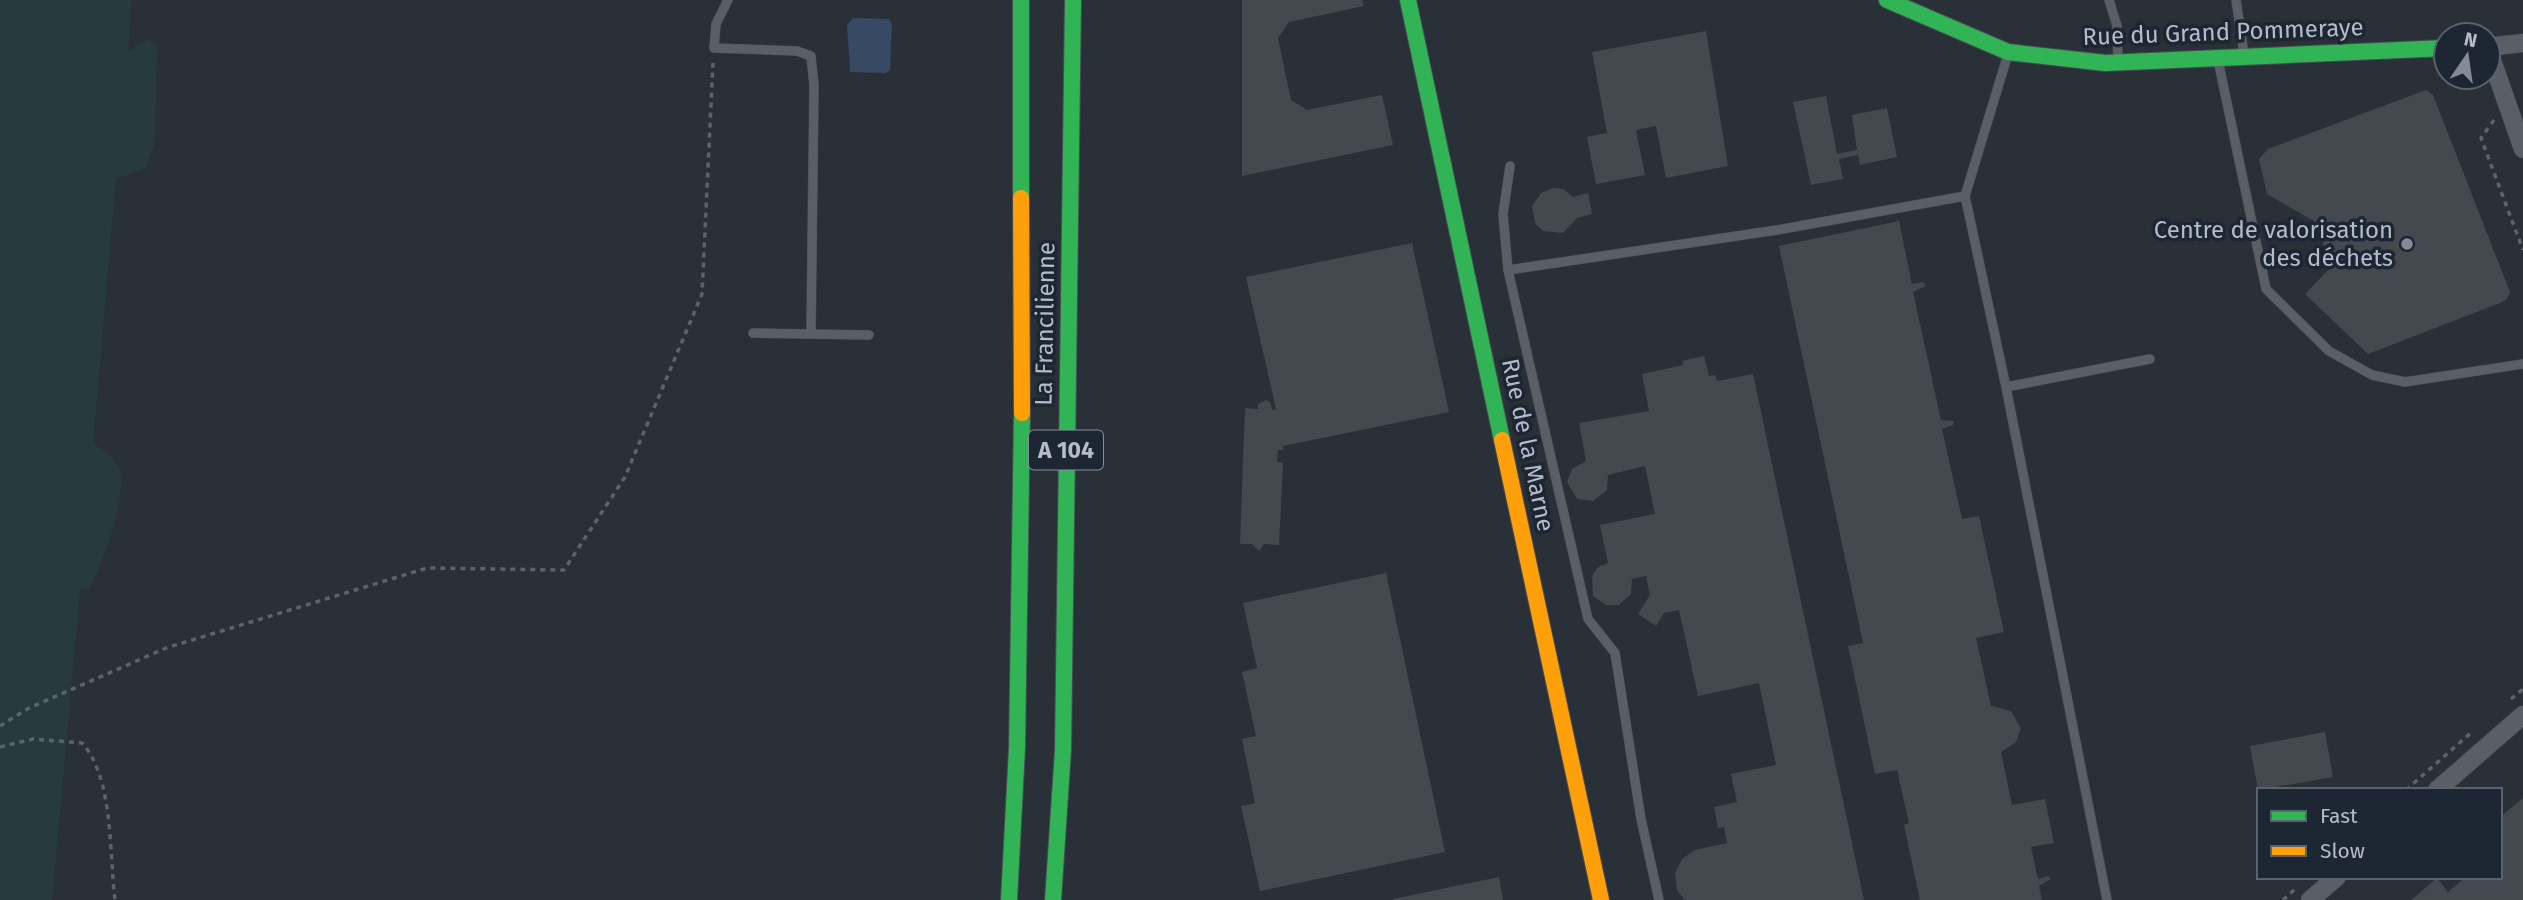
<svg xmlns="http://www.w3.org/2000/svg" width="2523" height="900" viewBox="0 0 2523 900" font-family="'Fira Sans',sans-serif">
  <style>
    .green { fill: #273a3e }
    .water { fill: #384963 }
    .building { fill: #444950 }
    .lines { fill: none; stroke-linecap: round; stroke-linejoin: round }
    .lane-casing { stroke: #484c53; stroke-width: 10 }
    .street-casing { stroke: #484c53; stroke-width: 19 }
    .fast-casing { stroke: #484c53; stroke-width: 18 }
    .slow-casing { stroke: #484c53; stroke-width: 18 }
    .path { stroke: #5d636a; stroke-width: 3.5; stroke-dasharray: 5 5; stroke-linecap: butt }
    .lane { stroke: #5a5e66; stroke-width: 9 }
    .street { stroke: #5a5e66; stroke-width: 18 }
    .fast { stroke: #30b455; stroke-width: 16 }
    .slow { stroke: #ff9f0a; stroke-width: 16 }
    .poi-dot { fill: #848b96; stroke: #1d2633; stroke-width: 2.5 }
    .labels { text-anchor: middle; dominant-baseline: central; stroke-width: 7; stroke-linejoin: round; paint-order: stroke }
    .shield { fill: #1d2633; stroke: #878f9c; stroke-width: 2 }
    .shield-label { font-size: 23px; font-weight: bold; fill: #b4bcc9 }
    .street-label { font-size: 24px; fill: #b4bcc9; stroke: #1d2633 }
    .poi-label { font-size: 24px; fill: #b4bcc9; stroke: #1d2633; text-anchor: end }
  </style>
  <rect width="100%" height="100%" fill="#2a3038"/>
  <path class="green" d="M0,0H132L128,51L149,39L157,46L155,141L146,168L116,179L93,444C100,447 113,458 118,465C131,487 102,567 89,588L80,590L52,900H0Z"/>
  <path class="water" d="M853,18L889,19L892,25L890,70L886,73L850,72L847,25Z"/>
  <path class="building" d="M1242,0H1362L1364,6L1289,22L1278,38L1291,100L1307,110L1382,95L1393,145L1242,176Z
    M1706,31L1728,166L1666,178L1656,126L1636,130L1645,175L1596,184L1587,137L1607,133L1592,52Z
    M2426,90L2433,95L2510,292L2507,299L2500,303L2368,354L2305,294L2332,266L2314,221L2267,194L2259,159L2268,149Z
    M1826,96L1837,154L1857,150L1852,115L1887,108L1897,157L1860,165L1858,155L1839,159L1843,179L1811,185L1793,102Z
    M1553,188L1563,189L1573,197L1588,193L1592,214L1577,218L1563,233L1543,231L1535,223L1532,206L1541,193Z
    M1899,221L1912,284L1923,282L1926,286L1913,292L1941,420L1954,421L1953,425L1942,429L1962,519L1979,516L2004,632L1976,638L1991,706L2011,711L2021,728L2016,742L2001,752L2012,805L2045,799L2054,843L2031,847L2038,879L2048,876L2051,879L2039,886L2042,900H1920L1904,825L1909,823L1897,770L1875,774L1848,646L1863,643L1779,246Z
    M1412,243L1449,412L1283,446V450H1278L1277,462L1283,463L1279,545L1264,544L1259,551L1252,544H1240L1245,408L1258,409V404L1266,400L1270,402L1272,410L1276,409L1246,277Z
    M1704,356L1709,376L1715,375L1717,381L1753,374L1864,900H1685L1677,890L1675,873L1682,859L1695,850L1727,843L1724,827L1718,828L1714,807L1737,802L1731,774L1776,765L1759,683L1698,696L1679,610L1664,613L1656,626L1638,614L1650,595L1646,576L1632,579L1631,594L1619,605H1606L1593,596L1592,576L1598,567L1608,563L1600,525L1655,514L1645,466L1608,475L1607,490L1593,501L1577,499L1567,482L1572,469L1586,461L1579,423L1649,411L1642,374L1684,365L1682,361Z
    M1386,573L1445,852L1260,891L1241,806L1255,803L1242,739L1256,736L1242,672L1257,668L1243,603Z
    M2325,732L2333,777L2258,790L2250,746Z
    M2523,798V900H2411L2437,878L2448,892L2466,877H2500V817Z
    M1499,877L1503,900H1394L1393,899Z"/>
  <g class="lines">
    <defs>
      <path id="lane" d="M728,0L716,24L714,48L797,51L811,56L814,85L811,333
        M2109,0L2117,26L2118,60
        M2236,0L2244,54
        M2218,60L2266,289L2329,351L2372,375L2405,382L2523,364
        M1510,166L1503,214L1508,270L1588,619L1615,653L1641,819L1659,900
        M1965,196L2006,387L2107,900
        M1508,270L1777,230L1965,196L2008,54
        M753,333L869,335
        M2006,387L2150,359"/>
      <path id="street" d="M2488,47L2523,43
        M2488,49L2523,149
        M2437,790L2523,715
        M2310,900L2337,877"/>
      <path id="fast" d="M1021,0V198
        M1408,0L1502,440
        M1887,0L2008,52L2105,63L2446,48
        M1009,900L1017,748L1022,413
        M1053,900L1063,750L1073,0"/>
      <path id="slow" d="M1021,198L1022,413
        M1502,440L1601,900"/>
    </defs>
    <use href="#lane" class="lane-casing"/>
    <use href="#street" class="street-casing"/>
    <use href="#fast" class="fast-casing"/>
    <use href="#slow" class="slow-casing"/>
    <path class="path" d="M2494,120L2481,138L2523,250
      M2511,699L2523,689
      M0,726L29,708L166,648L427,568L564,570L625,477L702,294L713,63
      M0,747L33,739L82,743C114,778 109,854 115,900
      M2406,790L2473,731
      M2283,900L2294,890"/>
    <use href="#lane" class="lane"/>
    <use href="#street" class="street"/>
    <use href="#fast" class="fast"/>
    <use href="#slow" class="slow"/>
  </g>
  <circle class="poi-dot" cx="2407" cy="244" r="7"/>
  <g class="labels">
    <rect class="shield" x="1029" y="430.5" width="74" height="39" rx="5"/>
    <g class="shield-label">
      <text x="1066" y="450">A 104</text>
    </g>
    <g class="street-label">
      <text transform="translate(2223 32) rotate(-2)">Rue du Grand Pommeraye</text>
      <text transform="translate(1045 324) rotate(-89)">La Francilienne</text>
      <text transform="translate(1528 445) rotate(78)">Rue de la Marne</text>
    </g>
    <g class="poi-label">
      <text x="2393" y="230">Centre de valorisation<tspan x="2393" dy="28">des déchets</tspan></text>
    </g>
  </g>
  <rect x="2257" y="788" width="245" height="91" fill="#1d2633" stroke="#59626f" stroke-width="2"/>
  <rect x="2271" y="811" width="35" height="10" fill="#30b455" stroke="#59626f" stroke-width="2"/>
  <text x="2320" y="823" font-size="21" fill="#b4bcc9">Fast</text>
  <rect x="2271" y="846" width="35" height="10" fill="#ff9f0a" stroke="#59626f" stroke-width="2"/>
  <text x="2320" y="858" font-size="21" fill="#b4bcc9">Slow</text>
  <g transform="translate(2467 56) rotate(13)"><circle r="33" fill="#1d2633" stroke="#59626f" stroke-width="2"/>
  <path d="M0-5L12 26L0 18L-12 26Z" fill="#848b96"/>
  <text y="-10" font-size="19" font-weight="bold" text-anchor="middle" fill="#b4bcc9">N</text>
  </g>
</svg>
